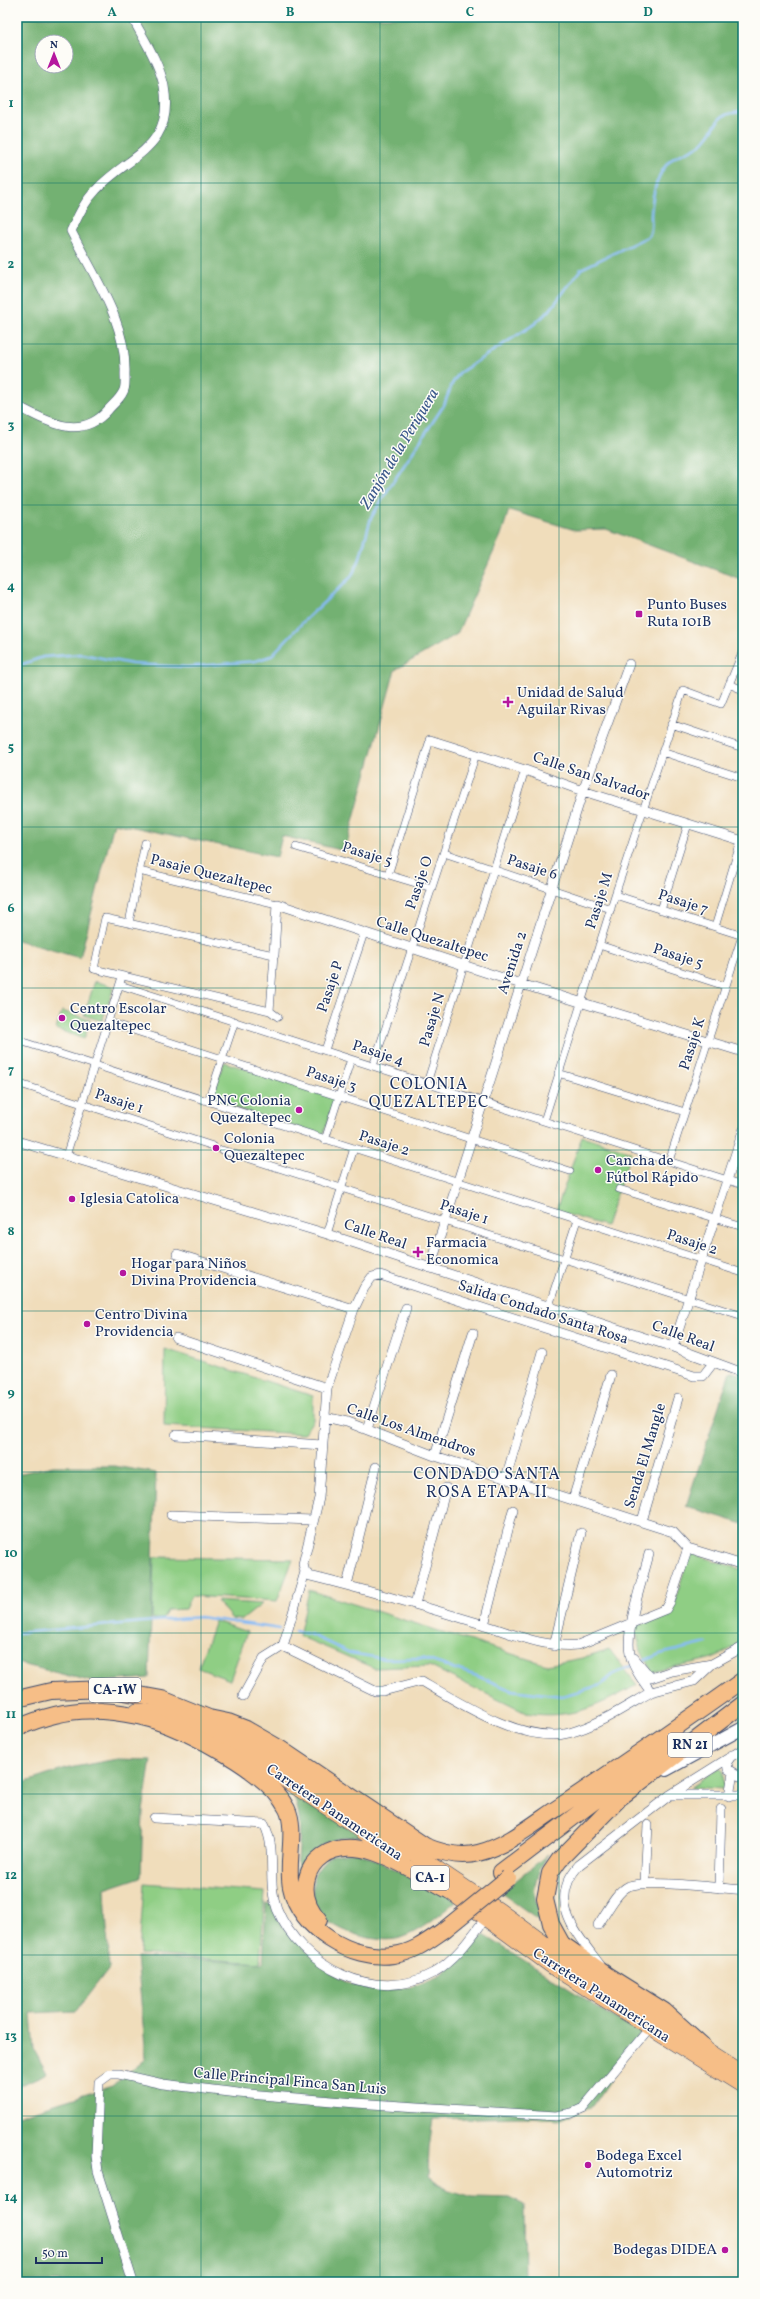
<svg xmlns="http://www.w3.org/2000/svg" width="760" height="2299" viewBox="0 0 760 2299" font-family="Vollkorn,serif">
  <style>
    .green { fill: #8fce84; stroke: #557e71 }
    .forest { fill: #73b172; stroke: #477068; fill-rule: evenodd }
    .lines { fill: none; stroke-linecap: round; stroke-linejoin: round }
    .stream { stroke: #87bbf5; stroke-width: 2.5 }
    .pedestrian-casing { stroke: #3b496c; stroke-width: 8 }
    .minor-casing { stroke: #3b496c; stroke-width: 10 }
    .tertiary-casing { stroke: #3b496c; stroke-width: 14 }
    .primary-casing { stroke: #3b496c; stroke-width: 16 }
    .trunk-casing { stroke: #3b496c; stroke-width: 18 }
    .pedestrian { stroke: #fff; stroke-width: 7 }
    .minor { stroke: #fff; stroke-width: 9 }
    .tertiary { stroke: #fff; stroke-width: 12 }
    .primary { stroke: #f6be87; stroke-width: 15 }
    .trunk { stroke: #f6be87; stroke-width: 16 }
    .trunk-bridge-casing { stroke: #3b496c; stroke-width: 18; stroke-linecap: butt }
    .trunk-bridge { stroke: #f6be87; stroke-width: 16 }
    .grid { fill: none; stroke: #0f766e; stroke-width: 1; stroke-opacity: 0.55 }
    .poi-dot { fill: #b5179e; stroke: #fdfcf7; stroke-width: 1.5 }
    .labels { text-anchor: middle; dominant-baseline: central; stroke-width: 3; stroke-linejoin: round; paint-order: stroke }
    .shield { fill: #fdfcf7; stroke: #5f6c8c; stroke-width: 1 }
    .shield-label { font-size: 14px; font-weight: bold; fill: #1b2f5e }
    .poi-label { font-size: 15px; fill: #1b2f5e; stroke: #fdfcf7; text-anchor: start }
    .street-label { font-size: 15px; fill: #1b2f5e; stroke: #fdfcf7 }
    .water-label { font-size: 16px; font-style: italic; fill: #3b598b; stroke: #fdfcf7 }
    .neighbourhood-label { font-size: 16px; letter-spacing: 1px; fill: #1b2f5e; stroke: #fdfcf7 }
    .neatline { fill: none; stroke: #0f766e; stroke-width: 1.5 }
    .grid-label { font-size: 13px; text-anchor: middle; font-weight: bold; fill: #0f766e }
  </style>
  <rect width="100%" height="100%" fill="#fdfcf7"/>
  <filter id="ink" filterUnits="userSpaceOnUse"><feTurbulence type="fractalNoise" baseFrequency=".025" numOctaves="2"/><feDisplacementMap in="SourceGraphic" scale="8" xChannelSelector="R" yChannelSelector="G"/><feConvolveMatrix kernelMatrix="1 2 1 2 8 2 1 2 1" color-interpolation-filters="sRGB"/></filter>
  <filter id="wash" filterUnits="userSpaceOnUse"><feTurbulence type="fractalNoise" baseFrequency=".012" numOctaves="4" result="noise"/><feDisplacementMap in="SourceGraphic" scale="16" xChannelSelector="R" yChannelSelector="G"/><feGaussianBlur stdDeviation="0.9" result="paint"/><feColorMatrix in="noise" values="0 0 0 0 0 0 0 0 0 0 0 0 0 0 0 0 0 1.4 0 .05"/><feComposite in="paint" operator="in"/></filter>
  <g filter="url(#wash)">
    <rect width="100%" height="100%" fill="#f0ddbb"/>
    <path class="green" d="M95,981L114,987L102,1021L84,1015Z
      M62,1011L90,1020L84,1039L56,1029Z
      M224,1062L335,1098L323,1136L211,1100Z
      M582,1136L631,1152L606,1226L556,1211Z
      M165,1349L313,1396V1420L304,1434L164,1426Z
      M690,1553L743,1570V1643C732,1647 720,1656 709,1659C690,1664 671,1666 652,1673L641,1651L635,1626L671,1612Z
      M154,1557L293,1559L277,1601L191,1596L185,1609L168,1610L162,1619H152Z
      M309,1590L547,1665L582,1658L609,1649L637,1685C598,1706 572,1720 526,1713L429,1666L374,1668L299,1636Z
      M217,1601L262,1604L242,1620L232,1619Z
      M215,1621L247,1632L230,1680L198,1668Z
      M720,1767L723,1771L724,1789L690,1787Z
      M144,1883L265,1892L260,1963L139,1954Z"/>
    <path class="forest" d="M17,17H743V580L606,529L575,530L509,510L501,535L457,634L395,670L345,851L282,836L277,857L114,823L80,958L17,940ZM42,42H66V66H42Z
      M730,1372L743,1376V1524L686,1506Z
      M53,1466H114L156,1473L149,1678L94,1682L17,1663V1474Z
      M117,1759L151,1760L143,1811L141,1877L105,1889L109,1968L76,2011L31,2013L34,2050L47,2073L17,2087V1785L69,1768Z
      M288,1785L361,1836C352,1838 342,1837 333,1840C317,1845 304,1860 300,1876L297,1877C298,1845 306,1813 288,1785Z
      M358,1852L399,1871L417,1883L441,1891L456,1901C439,1915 422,1931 400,1938C378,1945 326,1930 316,1907C312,1897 312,1887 314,1877C316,1870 325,1860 331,1856C339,1853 350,1853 358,1852Z
      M548,1854C534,1879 529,1892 543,1918L541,1921L501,1893Z
      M266,1904L271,1905L286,1931L333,1974L352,1984L372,1989L412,1987L440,1976L484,1935L626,2025L642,2032L592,2106L562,2119L525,2117L433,2119L429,2148L428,2176L439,2185L449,2190L473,2197L510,2198L524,2205L525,2282H17V2116L112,2086L146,2058L137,1957L263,1963Z"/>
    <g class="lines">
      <path class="stream" d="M17,666L43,657L82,654L132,664L187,667L255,661L271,656L305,620L351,577L359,561L371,518L389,488L444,405L452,384L459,373L533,325L550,310L581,269L649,236C653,228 651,224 651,215C652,197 656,174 670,161C679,152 696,151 704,141C720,124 713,113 743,112
        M295,1631L309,1634L350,1653L386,1659L422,1658L477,1676L511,1690L562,1696L601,1685L615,1673L632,1666
        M17,1633L200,1617L280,1629
        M643,1661L660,1654L707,1643"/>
    </g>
  </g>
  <g filter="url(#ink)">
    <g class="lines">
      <defs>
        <path id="pedestrian" d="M729,684L743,690
          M671,724L743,748
          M662,752L743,778
          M296,847L432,888
          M444,853L611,909
          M139,871L277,904
          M388,875L430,740
          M615,895L743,936
          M661,910L688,824
          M129,923L145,843
          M715,927L741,841
          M599,945L725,986
          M120,985L743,1185
          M270,1011L274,955L105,918L94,969L270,1011L278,1017
          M108,1022L570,1171
          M17,1040L743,1273
          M325,1050L364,933
          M373,1066L476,754
          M558,1073L685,1112
          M17,1083L213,1146
          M427,1083L525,770
          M208,1101L235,1021
          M544,1121L615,895L683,690L721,704L743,651
          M325,1140L351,1059
          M222,1150L743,1316
          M66,1156L121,980
          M669,1161L742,936
          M619,1189L743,1227
          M327,1234L354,1148
          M549,1306L577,1220"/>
        <path id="minor" d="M17,406C47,421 80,442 108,410C112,405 120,399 123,392C126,388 125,379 125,374C127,322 94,277 71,231C78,216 84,202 96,190C129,154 175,149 164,86C159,62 143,38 132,17
          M430,740L525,770L583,791L743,841
          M274,955L277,904L521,984L743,1052
          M17,1141L327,1234L673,1347L743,1373
          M177,1254L354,1309
          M430,1268L583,791L629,664
          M176,1338L327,1388
          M673,1347L743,1131
          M325,1417L347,1422L435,1456L673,1532L688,1548L743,1565
          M367,1429L406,1308
          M176,1435L322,1445
          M435,1456L473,1333
          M506,1478L542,1352
          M573,1499L611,1375
          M171,1515L313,1520
          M642,1521L678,1398
          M688,1548L670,1602L666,1609L578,1645C541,1648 513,1633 478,1623C422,1606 367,1590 310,1576L305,1572L303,1564L319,1498L327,1388L354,1309L364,1288L372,1277L380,1275L694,1376H703L713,1363
          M649,1554C643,1579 625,1629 630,1654C633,1668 643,1681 651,1692L694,1681L712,1664L743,1647
          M347,1585L376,1467
          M415,1604L446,1488
          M484,1625L513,1510
          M283,1646L375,1691H383L422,1681C459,1703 525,1745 569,1733C599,1725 625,1707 651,1692
          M554,1646L581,1533
          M634,1658L651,1678L672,1671L712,1664
          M243,1696L264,1658L283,1646L305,1572
          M732,1755L727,1762L728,1769L743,1778
          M670,1795H743
          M729,1796L733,1773
          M154,1818L264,1824C278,1851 266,1880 277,1909C301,1967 376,2005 433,1973C455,1960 470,1939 485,1919
          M645,1883L648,1825
          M719,1888L721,1809
          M598,1925C606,1914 616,1892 629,1886C646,1879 720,1888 743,1890
          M600,1965C577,1934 546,1902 579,1865L670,1795L743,1749
          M133,2282L98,2171L96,2156L99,2082L110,2074H119L163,2084L238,2093L356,2103L556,2116L572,2113L583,2108L650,2028"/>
        <path id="tertiary" d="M666,1770L743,1728"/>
        <path id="primary" d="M137,1711C165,1711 192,1722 216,1735L349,1822L403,1860
          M222,1724L500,1911L571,1963L743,2073
          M438,1883L557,1970L743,2086"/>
        <path id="trunk" d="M17,1699L51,1691L107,1689L162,1699L209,1718L228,1722L246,1729L279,1748L425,1846C442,1853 460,1858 478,1853C508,1846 537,1821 562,1805C623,1764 683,1723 743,1680
          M17,1728C44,1716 73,1708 102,1711C118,1712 135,1715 150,1719C190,1732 267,1770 287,1809C297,1829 286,1864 291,1887C299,1929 352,1961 393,1955C413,1953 428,1941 444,1930
          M618,1800L559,1860L550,1873L545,1899L551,1924L562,1944L608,1976L664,2011L702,2045
          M609,1806L743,1704
          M501,1872L666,1747
          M319,1920C308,1908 303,1893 307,1878C309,1869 315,1861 322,1856C358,1830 414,1872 448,1890"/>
      </defs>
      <use href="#pedestrian" class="pedestrian-casing"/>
      <use href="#minor" class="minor-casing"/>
      <use href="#tertiary" class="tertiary-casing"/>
      <use href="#primary" class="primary-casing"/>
      <use href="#trunk" class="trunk-casing"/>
      <use href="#pedestrian" class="pedestrian"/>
      <use href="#minor" class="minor"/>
      <use href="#tertiary" class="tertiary"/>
      <use href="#primary" class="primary"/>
      <use href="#trunk" class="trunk"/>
      <defs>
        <path id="trunk-bridge" d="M444,1930L508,1878"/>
      </defs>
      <use href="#trunk-bridge" class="trunk-bridge-casing"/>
      <use href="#trunk-bridge" class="trunk-bridge"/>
    </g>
  </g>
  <path class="grid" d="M201,17V2282M380,17V2282M559,17V2282M17,183H743M17,344H743M17,505H743M17,666H743M17,827H743M17,988H743M17,1150H743M17,1311H743M17,1472H743M17,1633H743M17,1794H743M17,1955H743M17,2116H743"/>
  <g class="poi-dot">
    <rect x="635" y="610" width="8" height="8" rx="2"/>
    <path d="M506 696h4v4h4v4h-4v4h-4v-4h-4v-4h4z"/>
    <circle cx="62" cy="1018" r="4"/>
    <circle cx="299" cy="1110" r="4"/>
    <circle cx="216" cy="1148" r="4"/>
    <circle cx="598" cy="1170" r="4"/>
    <circle cx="72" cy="1199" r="4"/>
    <path d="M416 1246h4v4h4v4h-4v4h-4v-4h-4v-4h4z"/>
    <circle cx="123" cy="1273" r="4"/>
    <circle cx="87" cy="1324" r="4"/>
    <circle cx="588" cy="2165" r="4"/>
    <circle cx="725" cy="2250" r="4"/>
  </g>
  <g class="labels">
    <g class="shield">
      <rect x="89" y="1678" width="52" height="24" rx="3"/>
      <rect x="668" y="1733" width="44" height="24" rx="3"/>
      <rect x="411" y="1866" width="38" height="24" rx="3"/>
    </g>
    <g class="shield-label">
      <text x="115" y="1690">CA-1W</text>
      <text x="690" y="1745">RN 21</text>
      <text x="430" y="1878">CA-1</text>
    </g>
    <g class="poi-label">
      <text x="647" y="605">Punto Buses<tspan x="647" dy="17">Ruta 101B</tspan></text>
      <text x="517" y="693">Unidad de Salud<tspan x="517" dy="17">Aguilar Rivas</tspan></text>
      <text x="70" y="1009">Centro Escolar<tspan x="70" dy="17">Quezaltepec</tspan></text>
      <text x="291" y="1101" text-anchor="end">PNC Colonia<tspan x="291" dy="17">Quezaltepec</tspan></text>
      <text x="224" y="1139">Colonia<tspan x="224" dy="17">Quezaltepec</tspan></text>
      <text x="606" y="1161">Cancha de<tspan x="606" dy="17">Fútbol Rápido</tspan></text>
      <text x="80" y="1199">Iglesia Catolica</text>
      <text x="426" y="1243">Farmacia<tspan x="426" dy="17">Economica</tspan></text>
      <text x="131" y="1264">Hogar para Niños<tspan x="131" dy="17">Divina Providencia</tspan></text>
      <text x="95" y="1315">Centro Divina<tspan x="95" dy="17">Providencia</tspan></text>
      <text x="596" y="2156">Bodega Excel<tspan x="596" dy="17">Automotriz</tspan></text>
      <text x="717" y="2250" text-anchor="end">Bodegas DIDEA</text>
    </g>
    <g class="street-label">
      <text transform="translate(591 777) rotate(19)">Calle San Salvador</text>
      <text transform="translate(367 855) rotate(17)">Pasaje 5</text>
      <text transform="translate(532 868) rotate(18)">Pasaje 6</text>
      <text transform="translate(211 875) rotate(14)">Pasaje Quezaltepec</text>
      <text transform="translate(420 883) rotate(-71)">Pasaje O</text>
      <text transform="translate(600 901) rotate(-72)">Pasaje M</text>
      <text transform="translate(683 903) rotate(18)">Pasaje 7</text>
      <text transform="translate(432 940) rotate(18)">Calle Quezaltepec</text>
      <text transform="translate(678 957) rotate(18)">Pasaje 5</text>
      <text transform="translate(513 963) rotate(-72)">Avenida 2</text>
      <text transform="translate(331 987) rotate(-71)">Pasaje P</text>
      <text transform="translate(433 1020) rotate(-73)">Pasaje N</text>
      <text transform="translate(693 1044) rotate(-72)">Pasaje K</text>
      <text transform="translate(378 1054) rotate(18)">Pasaje 4</text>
      <text transform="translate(331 1080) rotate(18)">Pasaje 3</text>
      <text transform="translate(119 1102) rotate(18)">Pasaje 1</text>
      <text transform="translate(384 1144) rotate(18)">Pasaje 2</text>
      <text transform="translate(464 1213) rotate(18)">Pasaje 1</text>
      <text transform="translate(375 1235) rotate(19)">Calle Real</text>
      <text transform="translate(692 1243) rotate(18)">Pasaje 2</text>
      <text transform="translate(543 1313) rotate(18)">Salida Condado Santa Rosa</text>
      <text transform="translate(683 1337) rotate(20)">Calle Real</text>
      <text transform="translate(411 1431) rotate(19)">Calle Los Almendros</text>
      <text transform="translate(646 1456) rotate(-73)">Senda El Mangle</text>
      <text transform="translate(334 1813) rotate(34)">Carretera Panamericana</text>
      <text transform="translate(601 1996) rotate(33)">Carretera Panamericana</text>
      <text transform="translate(290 2082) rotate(5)">Calle Principal Finca San Luis</text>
    </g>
    <g class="water-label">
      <text transform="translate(400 449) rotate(-59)">Zanjón de la Periquera</text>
    </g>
    <g class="neighbourhood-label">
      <text x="429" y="1085">COLONIA<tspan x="429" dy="18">QUEZALTEPEC</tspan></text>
      <text x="487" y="1475">CONDADO SANTA<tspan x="487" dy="18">ROSA ETAPA II</tspan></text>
    </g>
  </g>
  <rect width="760" height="2299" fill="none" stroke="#fdfcf7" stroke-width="44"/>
  <g transform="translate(54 54)"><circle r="19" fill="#fdfcf7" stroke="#a3aaba"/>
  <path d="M0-3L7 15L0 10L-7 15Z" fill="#b5179e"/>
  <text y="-6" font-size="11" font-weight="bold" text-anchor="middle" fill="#1b2f5e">N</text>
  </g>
  <path d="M36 2257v6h66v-6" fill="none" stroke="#1b2f5e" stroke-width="2"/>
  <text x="42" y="2257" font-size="12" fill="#1b2f5e" stroke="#fdfcf7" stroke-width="3" paint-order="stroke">50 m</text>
  <rect x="22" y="22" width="716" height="2255" class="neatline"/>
  <g class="grid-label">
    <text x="112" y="16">A</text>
    <text x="290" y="16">B</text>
    <text x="470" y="16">C</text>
    <text x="648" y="16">D</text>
    <text x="11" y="107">1</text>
    <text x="11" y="268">2</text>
    <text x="11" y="429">3</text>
    <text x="11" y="590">4</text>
    <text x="11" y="751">5</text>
    <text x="11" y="912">6</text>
    <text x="11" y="1074">7</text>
    <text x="11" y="1235">8</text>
    <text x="11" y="1396">9</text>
    <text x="11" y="1557">10</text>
    <text x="11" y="1718">11</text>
    <text x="11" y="1879">12</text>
    <text x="11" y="2040">13</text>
    <text x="11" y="2201">14</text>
  </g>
</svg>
